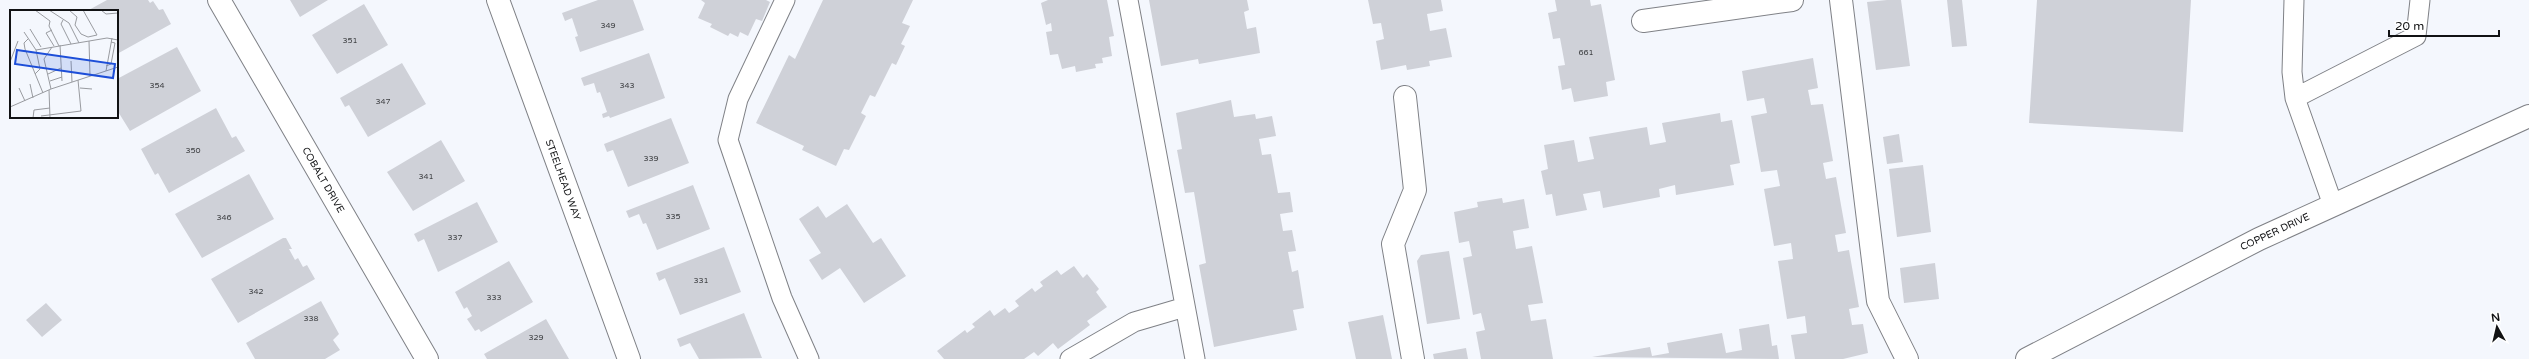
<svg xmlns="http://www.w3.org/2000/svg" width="2529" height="359" viewBox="0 0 2529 359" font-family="'Varela Round',sans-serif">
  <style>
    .building { fill: #cfd1d8 }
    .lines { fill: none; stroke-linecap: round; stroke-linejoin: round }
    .lane-casing { stroke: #7f8186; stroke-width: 21 }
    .street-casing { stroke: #7f8186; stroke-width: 24 }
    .secondary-casing { stroke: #7f8186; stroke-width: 24 }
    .lane { stroke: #fff; stroke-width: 19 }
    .street { stroke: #fff; stroke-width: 22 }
    .secondary { stroke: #fff; stroke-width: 22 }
    .labels { text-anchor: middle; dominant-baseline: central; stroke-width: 3; stroke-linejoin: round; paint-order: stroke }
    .number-label { font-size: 8px; fill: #404245 }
    .street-label { font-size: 10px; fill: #111214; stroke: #fff }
    .inset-road { fill: none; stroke: #999ba0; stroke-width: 1 }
    .view { fill: #1d4ed8; fill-opacity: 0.15; stroke: #1d4ed8; stroke-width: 2 }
    .inset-edge { fill: none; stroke: #111214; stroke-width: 2 }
  </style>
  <rect width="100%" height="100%" fill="#f4f7fd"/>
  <path class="building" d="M107,0H148L150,3L153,1L159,10L163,9L171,24L117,54V11H87Z
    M290,0H328L300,17Z
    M598,0H633L644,30L580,52L575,37L578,36L572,18L565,21L562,13Z
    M701,0H766L770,2L762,21L756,19L748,36L740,32L738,37L730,33L728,36L710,27L712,24L698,18L705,3Z
    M823,0H913L902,23L910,26L901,44L905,46L896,65L892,63L875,97L870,95L861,113L866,116L849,150L844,149L836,166L802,150L804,146L756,123L789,55L795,59Z
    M1048,0H1107L1114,36L1109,37L1112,56L1102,58L1103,63L1095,64L1096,68L1076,72L1075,66L1062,69L1058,54L1050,55L1046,32L1052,31L1051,23L1046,25L1041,3Z
    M1149,0H1247L1249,10L1244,12L1247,29L1256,27L1260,53L1199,64L1198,59L1161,66Z
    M1368,0H1441L1443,11L1427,14L1430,31L1446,28L1452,57L1429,61L1430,66L1407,70L1406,65L1381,70L1376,41L1384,39L1381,23L1373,24Z
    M1555,0H1590L1591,6L1601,4L1615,80L1606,82L1608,96L1574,102L1571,88L1562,90L1558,66L1565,65L1560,38L1553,39L1548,13L1557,11Z
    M1887,0H1901L1910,66L1876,70L1867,2Z
    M1947,0H1962L1967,46L1952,47Z
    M2037,0H2191L2183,132L2029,123Z
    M364,4L388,45L337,74L312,35Z
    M177,47L201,91L130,131L117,110V79Z
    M649,53L665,98L610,118L609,116L603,118L602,114L607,112L600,92L597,93L594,83L584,86L581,78Z
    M1813,58L1818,88L1808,90L1811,105L1823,104L1833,161L1823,163L1826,179L1836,177L1846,233L1835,235L1838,252L1849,250L1859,307L1849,309L1852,325L1863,324L1868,353L1843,359H1795L1791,335L1807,333L1805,316L1787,319L1778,261L1793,259L1791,243L1774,246L1764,189L1780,186L1777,170L1761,172L1751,116L1767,113L1764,98L1747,101L1742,71Z
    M402,63L426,104L368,137L349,105L345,107L340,98Z
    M1231,100L1234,117L1255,114L1256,119L1272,116L1276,136L1259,139L1262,155L1271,154L1278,193L1290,192L1293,212L1280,214L1283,231L1292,230L1296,251L1288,252L1292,272L1298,270L1304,308L1293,310L1297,330L1214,347L1199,265L1206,263L1194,192L1185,193L1177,150L1182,149L1176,113Z
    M216,108L232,138L236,136L245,151L169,193L158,173L155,175L141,149Z
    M1720,113L1721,122L1732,120L1740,163L1730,165L1734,185L1676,195L1675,185L1659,189L1660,197L1603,208L1600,191L1583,194L1587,210L1556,216L1552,194L1546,195L1541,171L1548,169L1544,145L1574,140L1578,162L1594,159L1589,137L1647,127L1650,145L1666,142L1662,123Z
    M671,118L689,163L628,187L613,150L607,152L604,144Z
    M1899,134L1903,162L1887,164L1883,137Z
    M441,140L465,181L413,211L387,172Z
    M1923,165L1931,232L1897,237L1889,169Z
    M249,174L274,219L202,258L175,214Z
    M693,185L710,229L657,250L646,223L643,224L639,214L629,218L626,211Z
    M1502,198L1503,203L1524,199L1529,228L1513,231L1516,249L1532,246L1543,303L1528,305L1531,321L1546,319L1553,359H1481L1476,332L1485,330L1481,313L1473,315L1463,258L1472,256L1469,241L1459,243L1454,212L1478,207L1477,202Z
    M477,202L498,242L438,272L424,239L418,242L414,234Z
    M847,204L873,243L881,238L906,276L864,303L840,268L822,280L809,260L821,253L799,219L818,206L826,218Z
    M283,238H286L292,249H289L295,260L298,258L303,267L307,265L315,279L238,323L211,279Z
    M724,247L741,292L680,315L665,278L659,281L656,273Z
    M1449,251L1460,319L1427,324L1417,261L1421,255Z
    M509,261L533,302L481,332L479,329L475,331L467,319L472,316L467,307L464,309L455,292Z
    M1935,263L1939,299L1904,303L1900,268Z
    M1074,266L1083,278L1087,274L1099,289L1096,292L1107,307L1087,321L1090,325L1058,349L1053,343L1038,356L1034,352L1024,359H944L937,351L965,330L967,333L975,327L972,324L990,310L994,316L1005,308L1009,313L1019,306L1015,301L1032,288L1035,292L1043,286L1040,282L1057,270L1061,275Z
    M321,301L339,334L333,340L340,350L325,359H255L246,343Z
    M46,303L62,320L42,337L26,320Z
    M744,313L762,358L699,359L690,343L680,347L677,339Z
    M1383,315L1392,359H1356L1348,322Z
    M546,319L569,359H487L484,354Z
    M1769,324L1772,346L1777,345L1779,359L1592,357L1650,347L1652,356L1669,353L1667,343L1722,333L1726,353L1742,350L1739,329Z
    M1466,348L1468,359H1434L1433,354Z"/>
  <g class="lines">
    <defs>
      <path id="lane" d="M785,0L738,99L728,140L782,298L809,359
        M1128,0L1195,359
        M2294,0L2292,72L2295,98L2333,205
        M2295,98L2416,36L2420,0
        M1070,359L1134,322L1185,307"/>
      <path id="street" d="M219,0L427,359
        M498,0L629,359
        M1841,0L1878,301L1907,359
        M1643,21L1792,0
        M1405,97L1415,190L1393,244L1413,359"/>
      <path id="secondary" d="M2027,359L2259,239L2529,116"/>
    </defs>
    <use href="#lane" class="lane-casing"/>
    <use href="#street" class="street-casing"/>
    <use href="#secondary" class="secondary-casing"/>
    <use href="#lane" class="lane"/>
    <use href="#street" class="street"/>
    <use href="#secondary" class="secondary"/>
  </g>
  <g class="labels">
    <g class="number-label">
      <text x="608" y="25">349</text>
      <text x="350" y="40">351</text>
      <text x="1586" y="52">661</text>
      <text x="157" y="85">354</text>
      <text x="627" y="85">343</text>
      <text x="383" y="101">347</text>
      <text x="193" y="150">350</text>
      <text x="651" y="158">339</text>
      <text x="426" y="176">341</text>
      <text x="673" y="216">335</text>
      <text x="224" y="217">346</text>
      <text x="455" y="237">337</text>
      <text x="701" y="280">331</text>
      <text x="256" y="291">342</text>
      <text x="494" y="297">333</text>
      <text x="311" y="318">338</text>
      <text x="536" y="337">329</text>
    </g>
    <g class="street-label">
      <text transform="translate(323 180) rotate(60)">COBALT DRIVE</text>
      <text transform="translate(563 180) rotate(70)">STEELHEAD WAY</text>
      <text transform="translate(2275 232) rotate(-25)">COPPER DRIVE</text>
    </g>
  </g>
  <g transform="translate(10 10)">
    <rect width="108" height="108" fill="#f4f7fd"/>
    <path class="inset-road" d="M25,0L40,11L39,16L49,36M39,0L59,13L69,33M59,0L67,7L65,15L71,24L78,27L87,25L73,0M91,0L96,4L108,3M53,10L51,14L61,34M20,19L31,37M42,20L36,23L44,36M14,22L26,40L30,59L25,64M18,29L14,33L15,39L33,83M79,31L80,66M50,35L52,71M26,40L97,28L108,30M61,51L62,72M0,52L8,31M96,56L101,54L105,33L101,32M96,61L102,28M38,64L51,58M108,68V84M40,71L52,67M20,74L23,88M9,78L15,91M70,78L82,79M41,79L34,49L42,37M39,80L40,108M0,97L41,79L108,57M31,106L71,101L68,70M23,108L24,100L40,98"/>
    <path class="view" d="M7,40L105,54L103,68L5,54Z"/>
    <rect width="108" height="108" class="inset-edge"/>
  </g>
  <g transform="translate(2497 327) rotate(352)" stroke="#ffffff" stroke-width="3" paint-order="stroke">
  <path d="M0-3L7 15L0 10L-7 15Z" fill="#111214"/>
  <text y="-6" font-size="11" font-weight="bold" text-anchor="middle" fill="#111214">N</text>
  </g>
  <path d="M2389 30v6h110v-6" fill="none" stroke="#111214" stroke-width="2"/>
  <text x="2395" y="30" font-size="12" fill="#111214" stroke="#ffffff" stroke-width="3" paint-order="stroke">20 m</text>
</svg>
